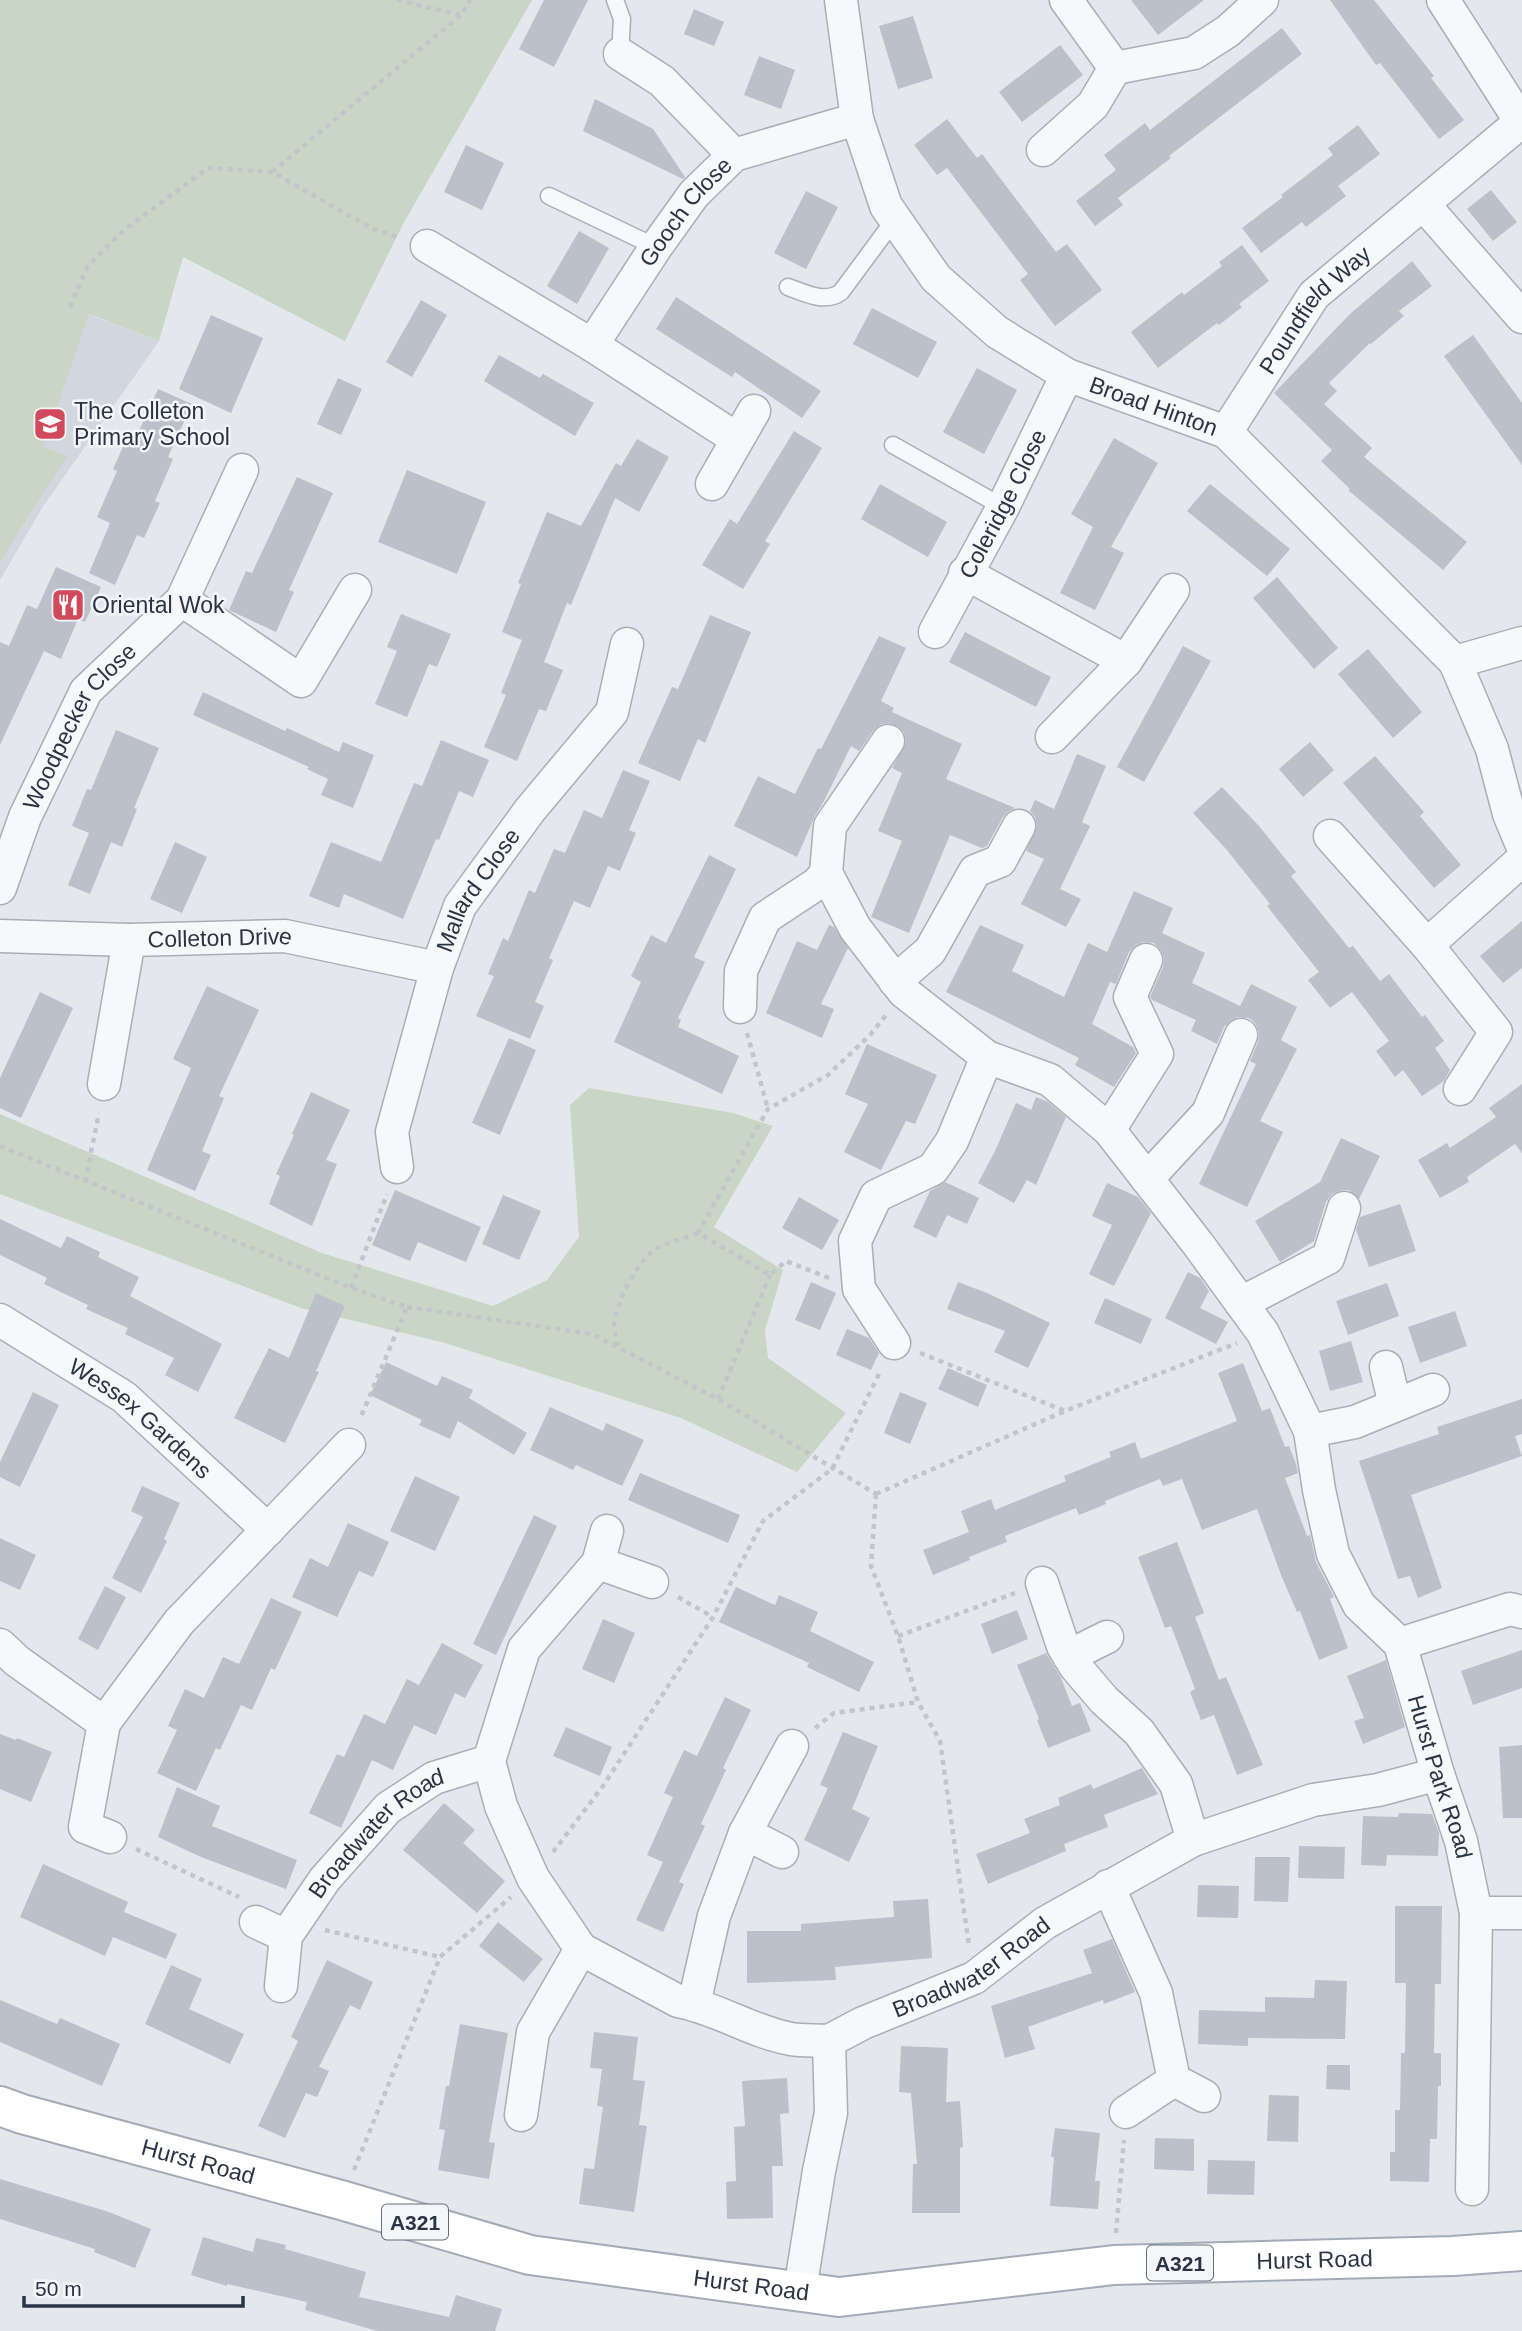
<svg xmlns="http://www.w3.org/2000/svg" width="1522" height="2331" viewBox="0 0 1522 2331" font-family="Arial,sans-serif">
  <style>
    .built { fill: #d2d6de }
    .green { fill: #c9d6c5 }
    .building { fill: #bbc0ca }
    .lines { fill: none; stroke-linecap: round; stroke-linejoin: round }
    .service-casing { stroke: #a9aeb7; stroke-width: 19 }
    .minor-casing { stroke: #a9aeb7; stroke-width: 35 }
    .primary-casing { stroke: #a3abb8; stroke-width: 42 }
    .path { stroke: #c2c5cb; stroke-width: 4.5; stroke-dasharray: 5 5; stroke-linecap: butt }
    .service { stroke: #f7f8fa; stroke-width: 16 }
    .minor { stroke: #f7f8fa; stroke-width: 32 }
    .primary { stroke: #fff; stroke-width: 38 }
    .labels { text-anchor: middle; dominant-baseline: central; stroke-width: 5; stroke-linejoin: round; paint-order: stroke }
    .shield { fill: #f4f6f9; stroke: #676e7b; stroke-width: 2 }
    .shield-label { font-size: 21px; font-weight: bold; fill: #2b3445 }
    .street-label { font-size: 23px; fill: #2b3445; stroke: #f4f6f9 }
    .poi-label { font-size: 23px; fill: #2b3445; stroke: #f4f6f9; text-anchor: start }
  </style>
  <rect width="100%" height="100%" fill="#e4e7ec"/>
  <path class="built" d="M0,281L159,341L42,508L0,580Z"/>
  <path class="green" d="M0,0H532L403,224L345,341L183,257L159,341L89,314L43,447L67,456L0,561Z
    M589,1088L733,1113L773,1126L714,1227L783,1270L765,1330L768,1358L846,1413L797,1472L681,1418L445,1343L301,1308L0,1194V1114L322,1253L493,1306L547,1280L579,1237L570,1105Z"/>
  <path class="building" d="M544,0H588L554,67L519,49Z
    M1131,0H1204L1158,35Z
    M1330,0H1374L1434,76L1431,78L1464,120L1439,139L1380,63L1376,65Z
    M694,9L724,22L714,46L684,34Z
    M913,16L933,78L898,89L879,26Z
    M1282,28L1302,54L1169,156L1171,158L1118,198L1123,205L1095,226L1076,201L1116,170L1104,155L1145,123L1150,130Z
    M1060,45L1083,75L1022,122L999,92Z
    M759,56L795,70L781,109L744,95Z
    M595,99L653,129L685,177L683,179L583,131Z
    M947,119L977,158L982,154L1056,252L1067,244L1102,290L1055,326L1020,280L1028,274L947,168L937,175L914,145Z
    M1358,125L1380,154L1338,186L1346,196L1306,227L1302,222L1261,253L1242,228L1283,197L1281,195L1333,155L1328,148Z
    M466,145L504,163L482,210L444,192Z
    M1491,190L1517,222L1493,241L1467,209Z
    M806,191L838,207L806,269L774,253Z
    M579,231L609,248L577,304L547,286Z
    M1242,245L1269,281L1239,304L1242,307L1219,325L1217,323L1158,368L1131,332L1182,292L1184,295L1222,266L1219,262Z
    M1412,261L1432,286L1399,311L1404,316L1371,344L1370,343L1329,383L1337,391L1324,404L1372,448L1364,457L1467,542L1443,570L1348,490L1350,489L1321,461L1332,450L1274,393L1350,314Z
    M676,297L821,391L802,418L735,372L732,377L656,329Z
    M421,300L447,315L412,377L386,362Z
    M872,308L937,342L918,378L853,344Z
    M211,315L263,338L231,413L179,389Z
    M1473,335L1522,403V465L1444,356Z
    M499,355L540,378L543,374L594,403L575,436L484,381Z
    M977,368L1017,390L984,454L943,432Z
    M338,378L362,389L341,435L317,424Z
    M158,389L192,404L168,457L173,459L155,501L160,503L144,538L137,535L115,585L89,573L110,523L97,517L117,471L113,469L127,438L134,442Z
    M794,431L822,448L765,541L770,544L743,589L702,565L730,519L737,524Z
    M1114,438L1158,463L1111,547L1124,553L1095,610L1060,593L1093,527L1071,514Z
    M637,439L669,457L639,512L615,498L571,605L567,603L544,662L563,670L546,711L539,709L517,761L484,747L506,695L501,693L522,640L502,632L521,584L518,583L547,512L581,526L616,463L621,466Z
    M407,470L486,502L457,574L378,542Z
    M297,477L333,493L289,590L294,592L276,632L229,610L246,571L252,573Z
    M880,484L947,522L928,557L861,519Z
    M1210,484L1290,549L1267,576L1187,511Z
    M56,567L101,587L85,622L78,619L61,659L44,651L0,745V642L9,646L27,605L37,609Z
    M1277,577L1338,648L1314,669L1253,598Z
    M401,614L451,634L437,667L429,664L407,717L375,704L397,651L387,647Z
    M710,615L751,632L705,743L698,739L680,781L638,763L672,687L678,689Z
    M965,632L1051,677L1036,707L949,662Z
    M879,636L906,648L881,701L894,708L892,712L962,744L946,779L1015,808L1009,811L1003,817L987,846L982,848L950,835L909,933L871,917L902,841L878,831L902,773L892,768L906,743L904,732L898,726L889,723L881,724L873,731L859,751L851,746L823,803L815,816L797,857L734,826L758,776L795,794L818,748L821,749Z
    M1183,646L1211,661L1144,782L1117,767Z
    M1368,649L1422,712L1393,738L1338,674Z
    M203,692L285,731L287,728L339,752L343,742L374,755L353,808L321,795L328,779L307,769L309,767L193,715Z
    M116,730L159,748L134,808L137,809L122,847L111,842L90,894L68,885L89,833L72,826L87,789L91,790Z
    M441,740L489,760L473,797L459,791L439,840L436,839L403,919L344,894L339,908L309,896L331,842L381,862L414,783L422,786Z
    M1310,742L1334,770L1303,797L1279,769Z
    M1077,754L1106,766L1082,822L1090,826L1060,889L1081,899L1066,927L1021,904L1044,859L1026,851L1037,826L1035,817L1030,811L1035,800L1054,809Z
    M1375,756L1424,812L1420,816L1461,865L1434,888L1343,783Z
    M623,770L650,781L629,830L636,833L620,871L608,866L590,908L574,901L549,958L553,960L535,1002L544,1006L530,1039L476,1016L494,976L488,974L503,938L508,941L529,890L535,893L554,849L565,853L584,810L602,818Z
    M1222,787L1259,826L1296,872L1291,876L1349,948L1353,946L1380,981L1389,974L1422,1017L1425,1015L1444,1041L1435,1048L1450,1070L1444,1081L1422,1096L1403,1070L1395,1077L1376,1051L1389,1041L1352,992L1330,1008L1308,980L1319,972L1267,906L1270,904L1226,849L1193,813Z
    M175,842L207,857L182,913L150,899Z
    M709,855L736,869L694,957L705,962L678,1018L681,1020L678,1027L739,1056L722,1094L614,1042L641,982L631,976L651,935L666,943Z
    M1134,891L1173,908L1162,933L1205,953L1192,983L1240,1006L1251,984L1297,1007L1281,1040L1297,1049L1260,1121L1283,1132L1247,1207L1199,1184L1256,1064L1250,1061L1258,1042L1259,1032L1255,1023L1249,1018L1238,1017L1231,1020L1224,1027L1217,1044L1191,1031L1196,1020L1152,1000L1150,997L1163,967L1164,959L1161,950L1154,943L1143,942L1136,945L1129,952L1116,984L1110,982L1092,1024L1133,1047L1136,1053L1114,1087L1075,1065L1079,1058L946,992L980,925L1024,945L1012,971L1064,997L1088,943L1107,952Z
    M1522,921V968L1503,983L1480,956Z
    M829,925L834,927L848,948L821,1004L834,1009L822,1038L766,1013L797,941L817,950Z
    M207,986L259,1010L219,1096L224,1098L202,1151L211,1155L195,1191L147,1170L191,1068L173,1059Z
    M40,992L73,1008L21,1118L0,1108V1078Z
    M509,1038L536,1050L500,1135L472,1123Z
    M867,1044L937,1075L915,1124L906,1121L881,1170L844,1152L868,1104L845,1094Z
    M1522,1084V1153L1515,1144L1467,1177L1469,1182L1440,1198L1418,1160L1447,1143L1450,1148L1496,1117L1489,1108Z
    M311,1092L350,1110L326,1160L337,1164L312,1226L269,1204L280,1176L276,1174L294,1135L292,1134Z
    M1036,1097L1048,1102L1066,1117L1036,1185L1027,1180L1014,1203L978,1183L995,1151L1016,1103L1031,1110Z
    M1341,1138L1380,1156L1359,1199L1349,1190H1341L1332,1194L1326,1202L1314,1241L1280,1262L1255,1221L1320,1182Z
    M945,1182L979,1198L967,1224L947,1215L936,1238L913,1227L930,1191Z
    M1107,1183L1138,1197L1151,1213L1114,1286L1089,1274L1112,1225L1092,1216Z
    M395,1190L481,1227L466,1262L418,1242L410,1261L372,1245Z
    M503,1195L541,1211L519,1260L482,1244Z
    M799,1197L839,1220L822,1250L782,1228Z
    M1400,1204L1416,1251L1369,1267L1356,1230L1360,1217Z
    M0,1219L61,1248L67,1236L100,1252L98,1257L139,1277L130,1296L222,1344L198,1392L165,1375L174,1358L125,1334L128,1328L86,1309L88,1305L44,1284L47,1278L0,1255Z
    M1188,1272L1200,1278L1209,1291L1200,1308L1228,1322L1216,1344L1165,1318Z
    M811,1282L836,1293L820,1330L795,1320Z
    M958,1282L987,1293L1050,1323L1028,1368L994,1352L1005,1331L947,1309Z
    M1387,1283L1399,1316L1348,1335L1336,1301Z
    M316,1293L345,1306L316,1371L319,1372L285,1443L234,1418L269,1348L289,1358Z
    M1105,1298L1152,1319L1141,1344L1094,1323Z
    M1455,1311L1467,1346L1420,1363L1408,1327Z
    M847,1329L869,1338L879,1353L871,1370L836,1355Z
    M1351,1341L1363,1382L1330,1391L1319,1351Z
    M386,1362L437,1386L442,1376L473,1390L469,1398L527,1433L514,1455L458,1421L450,1439L419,1425L422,1420L370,1395Z
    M1243,1363L1262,1411L1270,1408L1285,1447L1289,1446L1296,1464L1298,1473L1285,1478L1307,1536L1310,1535L1316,1562L1334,1597L1330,1599L1348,1648L1319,1660L1300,1611L1297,1612L1281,1575L1257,1509L1202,1530L1182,1479L1163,1486L1160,1479L1105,1501L1106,1504L1079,1515L1076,1508L1005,1536L1007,1542L969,1557L970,1560L933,1575L923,1550L969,1532L961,1511L991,1499L995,1510L1066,1481L1064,1476L1111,1457L1109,1452L1135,1442L1141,1459L1237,1421L1218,1373Z
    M948,1368L987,1385L978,1407L938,1389Z
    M33,1392L59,1405L20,1487L0,1477V1462Z
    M900,1392L927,1403L910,1444L884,1433Z
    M1522,1399V1434L1515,1436L1522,1456L1411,1495L1442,1588L1418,1598L1410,1576L1398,1579L1359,1461L1439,1434L1437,1427Z
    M550,1407L603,1431L606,1423L644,1440L622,1486L576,1465L573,1470L530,1450Z
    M640,1473L740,1515L728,1543L628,1500Z
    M415,1476L460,1497L435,1551L390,1531Z
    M142,1486L180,1503L164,1539L167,1541L141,1593L112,1578L143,1517L131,1511Z
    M534,1515L557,1526L496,1655L473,1644Z
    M348,1523L389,1542L373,1577L359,1571L337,1617L292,1597L310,1558L328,1567Z
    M0,1538L36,1555L20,1590L0,1581Z
    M1177,1542L1204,1613L1195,1617L1219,1680L1226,1677L1263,1765L1237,1775L1214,1715L1201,1720L1190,1692L1195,1689L1171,1626L1165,1628L1138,1557Z
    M105,1586L126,1597L98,1650L78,1639Z
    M736,1587L775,1605L779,1595L818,1612L810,1631L874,1662L859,1692L807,1667L809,1663L719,1622Z
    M271,1598L302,1612L275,1670L271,1668L252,1710L241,1705L220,1750L216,1748L196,1791L157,1773L177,1730L168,1726L185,1689L204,1698L223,1657L239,1664Z
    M1017,1610L1028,1639L992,1654L981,1624Z
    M603,1619L635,1633L614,1683L582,1669Z
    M442,1643L483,1665L465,1698L455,1693L436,1735L414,1725L393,1770L372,1760L341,1828L309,1813L337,1754L344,1757L364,1714L385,1724L407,1679L419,1685Z
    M1522,1650V1688L1473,1705L1461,1671Z
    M1046,1653L1061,1678L1072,1706L1080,1703L1091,1731L1048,1748L1037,1720L1039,1719L1017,1665Z
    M1386,1660L1405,1727L1363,1744L1354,1721L1364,1718L1347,1676Z
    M725,1697L751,1710L723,1768L726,1770L701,1824L705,1826L679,1882L684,1884L663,1932L636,1920L663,1862L647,1855L673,1797L664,1793L684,1750L697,1756Z
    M566,1727L612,1747L600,1776L553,1756Z
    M843,1732L878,1746L852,1809L870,1818L849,1862L804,1840L828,1788L820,1785Z
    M0,1734L16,1740L17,1738L52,1752L31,1802L0,1789Z
    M1522,1745V1818H1503L1499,1747Z
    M1142,1768L1158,1794L1104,1815L1108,1827L1064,1844L1066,1851L988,1884L976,1854L1030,1833L1024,1819L1060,1805L1058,1798L1091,1784L1093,1789Z
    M177,1787L220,1806L212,1826L297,1860L286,1889L201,1857L158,1837Z
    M444,1803L475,1830L463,1843L505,1881L477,1913L403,1850Z
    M1399,1813L1432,1814L1439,1833L1438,1856L1387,1855L1386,1866L1361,1865L1363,1816L1398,1817Z
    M1299,1846L1345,1847L1344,1879L1298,1878Z
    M1255,1857H1290L1288,1902L1254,1901Z
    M43,1864L128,1902L124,1912L177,1934L166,1959L113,1937L105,1956L20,1917Z
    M1198,1885L1239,1886L1238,1918L1197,1917Z
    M928,1899L932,1958L835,1967L836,1980L747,1983V1931H801V1924L894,1917L893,1901Z
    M1395,1906H1442L1441,1984H1435L1434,2053H1441V2086H1438L1437,2139H1430L1429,2182L1390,2181V2152H1395V2110H1400L1401,2053H1405L1406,1983H1395Z
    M498,1922L543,1959L524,1982L479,1946Z
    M1112,1939L1135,1992L1104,2004L1103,2000L1028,2027L1035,2049L1005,2058L991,2006L1092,1973L1083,1950Z
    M327,1960L373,1982L360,2010L350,2005L319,2067L329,2071L317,2097L306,2093L285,2138L258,2126L298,2041L291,2037Z
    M171,1965L202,1979L189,2009L244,2034L230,2064L145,2024Z
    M1315,1980L1347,1981L1345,2039L1248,2038V2046L1198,2044L1199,2010L1265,2012V1997L1314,1998Z
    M0,2000L57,2024L60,2018L120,2044L102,2086L0,2042Z
    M460,2024L508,2033L489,2142L495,2143L489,2179L438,2170L445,2130L439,2129L446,2086H449Z
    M594,2032L638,2037L633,2080L645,2081L639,2125L647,2126L634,2212L579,2204L584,2168L594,2169L603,2107L597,2106L602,2069L590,2068Z
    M901,2046L948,2048L946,2102L960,2101L963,2147L960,2148V2213H912L913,2164H917L911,2093L899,2092Z
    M1327,2065H1350V2090L1326,2089Z
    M787,2078L789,2113L780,2114L783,2166H772L773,2218L727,2219L726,2182L736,2181L734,2127L745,2126L742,2081Z
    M1269,2095L1299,2096L1298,2142L1267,2141Z
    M1055,2128L1100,2133L1095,2181H1100L1098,2209L1050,2206L1054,2157H1051Z
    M1155,2138L1194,2139V2171L1154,2169Z
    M1208,2160L1255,2161L1254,2195L1207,2194Z
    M0,2179L109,2212L151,2229L135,2268L94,2252L95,2249L0,2219Z
    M203,2237L253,2252L256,2238L286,2245L285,2249L366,2272L359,2297L449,2317L456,2295L502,2309L495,2331H377L305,2310L307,2302L227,2284V2286L191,2275Z"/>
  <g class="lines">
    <defs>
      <path id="service" d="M615,0L622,19L620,54
        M549,196L656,247
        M788,287C805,293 825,304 841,292L895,219
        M893,445L1003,507"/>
      <g id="minor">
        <path id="s1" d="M841,0L857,119L886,206L936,278L997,332L1067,375L1226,432L1455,662L1492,749L1509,814L1522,845"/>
        <path d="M1066,0L1115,68L1194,53L1228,31L1262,0"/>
        <path d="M1443,0L1521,122"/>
        <path d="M620,54L662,81L734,155"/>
        <path d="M1043,150L1093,105L1115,68"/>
        <path d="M1424,205L1522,317"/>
        <path d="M427,246L592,345L737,439"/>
        <path id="s2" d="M592,345L656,247L694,194L734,155L857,119"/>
        <path id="s3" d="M1226,432L1314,295L1522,121"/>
        <path d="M712,484L754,411"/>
        <path d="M965,573L1126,661"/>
        <path d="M182,600L301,681L355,590"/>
        <path id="s4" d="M935,632L1003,507L1067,375"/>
        <path d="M1455,662L1522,643"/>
        <path d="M1052,737L1126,661L1173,590"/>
        <path id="s5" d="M888,741L830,826L826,873L855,928L904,992L987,1057L1050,1080L1109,1130L1198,1244L1263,1333L1310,1431L1319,1490L1333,1554L1359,1605L1400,1644L1438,1774L1461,1841L1476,1913L1472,2189"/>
        <path d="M1330,836L1427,945L1496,1032L1460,1089"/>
        <path id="s6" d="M0,888L25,817L86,691L182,600L242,470"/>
        <path id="s7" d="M0,936L129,940L285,936L437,968"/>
        <path d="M1427,945L1522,860"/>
        <path d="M895,981L930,951L975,871L1000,861L1019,826"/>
        <path d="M740,1007L741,971L765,918L818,883L826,873"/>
        <path d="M104,1084L129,940"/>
        <path d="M1109,1130L1157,1054L1130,997L1146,960"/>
        <path id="s8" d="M397,1167L392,1132L437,968L460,906L530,810L612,712L627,644"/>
        <path d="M1147,1179L1208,1113L1241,1035"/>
        <path d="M1241,1303L1328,1258L1344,1208"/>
        <path id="s9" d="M0,1320L124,1397L268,1530"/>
        <path d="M894,1343L859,1289L855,1241L876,1196L933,1169L952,1141L987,1057"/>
        <path d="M1386,1367L1395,1405"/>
        <path d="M1310,1431L1355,1422L1433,1390"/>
        <path d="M607,1531L598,1563L524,1649L489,1761L501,1806L533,1878L581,1949L678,2001C717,2008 752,2032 791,2039C803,2041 817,2040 829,2041L831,2113L819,2171L800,2290"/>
        <path d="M598,1563L652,1582"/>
        <path d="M1042,1583L1063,1646L1075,1666L1104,1700L1139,1732L1176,1784L1193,1840"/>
        <path d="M1400,1644L1510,1609L1522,1612"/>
        <path d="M0,1645L17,1661L104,1723L85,1827L110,1837"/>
        <path d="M1069,1656L1107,1637"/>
        <path d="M104,1723L179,1622L349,1445"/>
        <path d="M745,1833L782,1852"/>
        <path d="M1108,1886L1156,1993L1174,2080L1204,2096"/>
        <path d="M1476,1913H1522"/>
        <path d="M256,1922L286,1936"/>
        <path id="s10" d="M281,1986L286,1936L325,1879L388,1808L434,1778L489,1761"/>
        <path d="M694,2004L714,1916L745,1833L792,1746"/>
        <path id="s11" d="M829,2041L863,2023L974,1978L1045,1923L1193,1840L1313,1800L1378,1790L1438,1774"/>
        <path d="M1126,2112L1174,2080"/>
        <path d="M521,2115L533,2032L581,1949"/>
      </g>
      <g id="primary">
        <path id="s12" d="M0,2106L22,2114L341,2200L530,2255L839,2297L1114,2265L1453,2256L1522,2251"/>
      </g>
    </defs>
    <use href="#service" class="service-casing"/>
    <use href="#minor" class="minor-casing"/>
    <use href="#primary" class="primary-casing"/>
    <path class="path" d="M397,0L461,15L470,0
      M272,172L461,15
      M70,307L87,267L124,230L208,168L272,172L373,229L400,238
      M747,1033L768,1109
      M0,1146L351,1288L407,1307L360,1419
      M85,1182L99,1113
      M829,1278L786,1261L770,1275L698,1233L768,1109L828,1075L870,1035L886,1015
      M351,1288L387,1194
      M407,1307L592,1334L718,1399L876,1494
      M618,1346C617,1340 614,1331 614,1325C617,1300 638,1257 661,1246C673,1241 686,1238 698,1233
      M920,1353L1065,1411
      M718,1399L770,1275
      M876,1494L871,1566L898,1636L918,1702L940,1741L969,1946
      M876,1494L1065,1411L1237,1343
      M678,1597L713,1617
      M898,1636L1015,1593
      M815,1728L834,1713L918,1702
      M136,1849L239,1897
      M553,1852L603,1786L713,1617L763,1521L832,1469L881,1370
      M325,1930L440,1957
      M354,2170L440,1957L511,1897
      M1116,2233L1124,2140"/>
    <use href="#service" class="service"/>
    <use href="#minor" class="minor"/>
    <use href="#primary" class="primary"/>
  </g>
  <defs>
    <symbol id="school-square" viewBox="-11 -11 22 22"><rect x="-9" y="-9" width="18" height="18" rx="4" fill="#d1495b" stroke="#f4f6f9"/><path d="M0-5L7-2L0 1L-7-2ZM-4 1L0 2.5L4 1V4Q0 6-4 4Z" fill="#fff"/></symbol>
    <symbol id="restaurant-square" viewBox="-11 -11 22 22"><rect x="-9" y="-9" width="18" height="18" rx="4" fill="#d1495b" stroke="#f4f6f9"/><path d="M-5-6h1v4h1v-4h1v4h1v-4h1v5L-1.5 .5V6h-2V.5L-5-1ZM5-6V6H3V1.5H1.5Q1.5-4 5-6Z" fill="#fff"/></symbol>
  </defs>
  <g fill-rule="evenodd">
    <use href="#school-square" x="31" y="405" width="38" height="38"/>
    <use href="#restaurant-square" x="49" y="586" width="38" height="38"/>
  </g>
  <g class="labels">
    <g class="shield">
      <rect x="382" y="2204.5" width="66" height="35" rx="5"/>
      <rect x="1147" y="2245.5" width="66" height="35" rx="5"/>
    </g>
    <g class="shield-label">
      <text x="415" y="2222">A321</text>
      <text x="1180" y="2263">A321</text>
    </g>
    <g class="street-label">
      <text stroke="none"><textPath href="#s2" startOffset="163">Gooch Close</textPath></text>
      <text stroke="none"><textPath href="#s3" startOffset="152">Poundfield Way</textPath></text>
      <text stroke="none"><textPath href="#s1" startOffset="555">Broad Hinton</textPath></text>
      <text stroke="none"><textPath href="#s4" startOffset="145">Coleridge Close</textPath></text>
      <text stroke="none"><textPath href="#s6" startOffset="182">Woodpecker Close</textPath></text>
      <text stroke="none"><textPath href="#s8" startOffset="294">Mallard Close</textPath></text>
      <text stroke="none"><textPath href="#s7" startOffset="220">Colleton Drive</textPath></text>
      <text stroke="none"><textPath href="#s9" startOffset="172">Wessex Gardens</textPath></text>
      <text stroke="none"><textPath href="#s5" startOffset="1284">Hurst Park Road</textPath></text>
      <text stroke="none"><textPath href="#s10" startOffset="189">Broadwater Road</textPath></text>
      <text stroke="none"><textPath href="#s11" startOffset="161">Broadwater Road</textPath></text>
      <text stroke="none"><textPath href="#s12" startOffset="206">Hurst Road</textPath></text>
      <text stroke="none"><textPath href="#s12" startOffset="1340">Hurst Road</textPath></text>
      <text stroke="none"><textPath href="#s12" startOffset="774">Hurst Road</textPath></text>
    </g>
    <g class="poi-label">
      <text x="74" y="411">The Colleton<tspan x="74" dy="26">Primary School</tspan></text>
      <text x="92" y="605">Oriental Wok</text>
    </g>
  </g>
  <path d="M24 2296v10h219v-10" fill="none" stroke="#2b3445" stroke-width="3.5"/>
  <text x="35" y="2296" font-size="21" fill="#2b3445" stroke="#f4f6f9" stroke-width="5" paint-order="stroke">50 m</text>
</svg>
